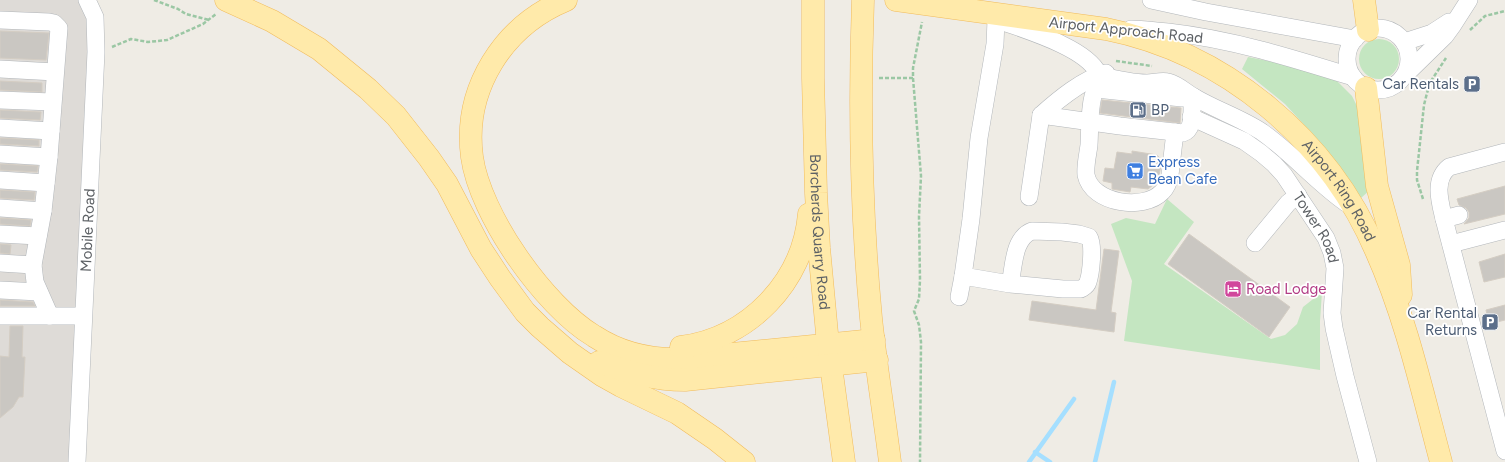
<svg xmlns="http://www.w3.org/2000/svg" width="1505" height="462" viewBox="0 0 1505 462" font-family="Figtree,sans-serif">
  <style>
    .industrial { fill: #dedbd7 }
    .green { fill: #c4e6c1 }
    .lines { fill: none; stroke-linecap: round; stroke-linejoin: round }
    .stream { stroke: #a5dfff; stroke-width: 4.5 }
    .building { fill: #cac7c2; stroke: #d4cdc3 }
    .minor-casing { stroke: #b2b6ba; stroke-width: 18 }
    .major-casing { stroke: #f1bb5c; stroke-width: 23 }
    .path { stroke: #9bc7a4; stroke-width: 2.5; stroke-dasharray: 4 2; stroke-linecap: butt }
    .minor { stroke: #fff; stroke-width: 17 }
    .major { stroke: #ffeaaa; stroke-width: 22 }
    .labels { text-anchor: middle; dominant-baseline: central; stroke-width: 3.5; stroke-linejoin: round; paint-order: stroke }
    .street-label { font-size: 15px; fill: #5d6165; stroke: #fff }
    .service-label { font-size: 15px; fill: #4e5e75; stroke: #fff; text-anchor: end }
    .shop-label { font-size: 15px; fill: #366cbe; stroke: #fff; text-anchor: start }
    .hotel-label { font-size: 15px; fill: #b23c85; stroke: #fff; text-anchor: start }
  </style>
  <rect width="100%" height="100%" fill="#efece5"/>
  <path class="industrial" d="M0,0H86L96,19L78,462H0Z"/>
  <path class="green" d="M1359 59a20 20 0 1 1 40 0a20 20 0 1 1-40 0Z
    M1248,57L1313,70L1336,80L1352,96L1360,112L1370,190L1361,198L1318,140L1285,104L1242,69Z
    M1167,199L1194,222L1164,264L1271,339L1285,335L1297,324L1303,307L1322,292L1320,321V370L1124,341L1132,281L1111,224L1126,218L1155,224Z"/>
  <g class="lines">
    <path class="stream" d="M1035,452L1050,462
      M1029,462L1074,399
      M1095,462L1114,382"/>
  </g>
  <path class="building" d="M0,31L49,33L46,60L0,58Z
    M0,81L42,83V92L0,90Z
    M1102,100L1181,108L1180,123L1100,113Z
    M0,110L41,112L40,120L0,118Z
    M0,138L39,140V146L0,144Z
    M1132,151L1157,155L1162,160L1158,181L1148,189L1131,187L1130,192L1112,189V183L1103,181L1105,168L1114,169L1117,152L1132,154Z
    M0,164L38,166L37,172L0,170Z
    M1505,186V214L1464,224L1469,218V212L1466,208L1459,205L1457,199Z
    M0,190L35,192L34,200L0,198Z
    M0,218L31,220L30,226L0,224Z
    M1189,234L1290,307L1269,337L1168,264Z
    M0,244L11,245L10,254L0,253Z
    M1104,249L1119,251L1111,312L1116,313L1114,332L1029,320L1032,301L1096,310Z
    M1505,254V277L1484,282L1479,262Z
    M0,300L33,302L35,306H0Z
    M1505,305V320L1489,324L1486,310Z
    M10,326H23L22,357H25L23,397H19L13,407L0,418V356L9,357Z"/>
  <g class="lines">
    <defs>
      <g id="minor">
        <path d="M1151,0L1206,12L1355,39"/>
        <path d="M0,20L49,22L54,23L59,28L49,157L43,211L33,265L35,282L50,316"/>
        <path d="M996,20L995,44L979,138L971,219L963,276L1010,284L1063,289H1081C1084,287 1087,286 1088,282C1091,273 1094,245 1089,237L1079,234L1062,232L1032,231C1013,238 1014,267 1010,284"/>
        <path d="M998,20C1025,30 1085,47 1098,73C1102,80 1095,89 1093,96C1089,112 1090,129 1089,145C1088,154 1085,165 1086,175C1092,204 1144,211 1162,192C1167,187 1169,181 1170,175L1175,132"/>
        <circle cx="1378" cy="59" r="31"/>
        <path d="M1131,29C1143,29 1155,31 1168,32C1231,39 1292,58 1353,77"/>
        <path d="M1404,42L1432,33L1449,22"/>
        <path d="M0,69L55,72"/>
        <path d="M1099,75C1115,79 1131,83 1147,83C1154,83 1162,80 1168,82C1179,85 1185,92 1194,97C1216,110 1241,118 1262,132C1292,153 1316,182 1346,203"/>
        <path d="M1405,75L1445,36L1453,25L1469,0"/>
        <path d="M1096,89L1182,98L1194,97"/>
        <path d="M0,100L52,102"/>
        <path d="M1041,115L1120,126L1183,133C1193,130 1192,116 1192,107"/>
        <path id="s1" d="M1191,117L1244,141L1261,153L1274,164L1284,175L1326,238L1332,253L1335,268L1332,313L1334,328L1345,376L1368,462"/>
        <path d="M0,128L51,131"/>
        <path d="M1505,152L1449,167C1433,180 1440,202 1444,219L1505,451"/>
        <path d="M0,154L49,157"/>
        <path d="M0,180L46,183"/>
        <path d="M1029,197L1041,115C1059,99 1083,79 1106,73"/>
        <path d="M0,208L43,211"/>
        <path d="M1444,219L1459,215"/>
        <path d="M0,234L38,236"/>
        <path d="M1255,243L1288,203L1298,195"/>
        <path d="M1451,244L1505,230"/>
        <path d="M0,263L33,265"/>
        <path d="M0,290L39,292"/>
        <path d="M959,297L963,276"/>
        <path d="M0,316H83"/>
        <path id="s2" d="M77,462L96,52L95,17L87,0"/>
      </g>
      <g id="major">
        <path d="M226,0L272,21L319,49L368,89L396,116L429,158L447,184L481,249L500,278L525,312L540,327L570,353L603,376L621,386L677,413L715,439L744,462"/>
        <path d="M566,0C503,26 463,89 472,157C480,215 544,306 594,336C620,353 650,360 681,359L874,340"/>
        <path id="s3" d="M813,0V78L816,193L819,248L828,344L844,462"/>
        <path d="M863,0C859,106 861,212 871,318C876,366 884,414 890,462"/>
        <path id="s4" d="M896,0L1106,29C1226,53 1328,139 1376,251C1406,318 1422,391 1441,462"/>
        <path d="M1364,0L1368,30"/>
        <path d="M1366,88L1377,186L1399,265L1401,295"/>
        <path d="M681,347C749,338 803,282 809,214"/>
        <path d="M599,362C628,372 654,380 685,380L877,360"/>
      </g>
    </defs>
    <use href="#minor" class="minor-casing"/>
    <use href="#major" class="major-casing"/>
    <path class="path" d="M154,0L178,9L186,14L209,20
      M1470,30L1485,16L1505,11
      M112,47L131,39L148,42L167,40L203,24L216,14
      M1116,61L1152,66
      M879,78H913V68L922,22
      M913,78L921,176L919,216L920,280L919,299L914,311L919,325L921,342L920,462
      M1423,199L1417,180V171L1424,105L1427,93L1431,81L1446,58"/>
    <use href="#minor" class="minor"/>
    <use href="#major" class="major"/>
  </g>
  <defs>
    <symbol id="parking-square" viewBox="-11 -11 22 22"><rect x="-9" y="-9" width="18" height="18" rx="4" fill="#5c6f8a" stroke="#fff"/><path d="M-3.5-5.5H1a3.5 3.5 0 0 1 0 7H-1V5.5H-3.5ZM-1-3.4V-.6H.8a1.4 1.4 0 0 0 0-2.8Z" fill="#fff"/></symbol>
    <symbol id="fuel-square" viewBox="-11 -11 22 22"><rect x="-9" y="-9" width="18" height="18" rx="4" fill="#5c6f8a" stroke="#fff"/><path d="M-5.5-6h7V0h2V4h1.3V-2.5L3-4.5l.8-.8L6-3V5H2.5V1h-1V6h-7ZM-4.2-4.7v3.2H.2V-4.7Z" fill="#fff"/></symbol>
    <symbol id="supermarket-square" viewBox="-11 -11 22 22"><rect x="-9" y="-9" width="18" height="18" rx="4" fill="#3f7fe0" stroke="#fff"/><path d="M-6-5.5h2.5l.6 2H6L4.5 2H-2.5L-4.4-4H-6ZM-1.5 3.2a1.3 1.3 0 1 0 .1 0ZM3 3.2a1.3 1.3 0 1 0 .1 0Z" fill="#fff"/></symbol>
    <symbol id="hotel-square" viewBox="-11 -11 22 22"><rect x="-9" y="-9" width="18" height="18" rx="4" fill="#d1479c" stroke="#fff"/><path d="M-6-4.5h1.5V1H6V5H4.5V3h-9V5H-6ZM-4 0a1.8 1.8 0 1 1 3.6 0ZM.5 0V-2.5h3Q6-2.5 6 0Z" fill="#fff"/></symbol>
  </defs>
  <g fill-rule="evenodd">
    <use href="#parking-square" x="1462" y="74" width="20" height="20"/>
    <use href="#fuel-square" x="1128" y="100" width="20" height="20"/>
    <use href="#supermarket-square" x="1125" y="161" width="20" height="20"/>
    <use href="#hotel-square" x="1223" y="279" width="20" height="20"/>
    <use href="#parking-square" x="1480" y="312" width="20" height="20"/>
  </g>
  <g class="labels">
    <g class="street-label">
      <text transform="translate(1126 30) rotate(6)">Airport Approach Road</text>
      <text stroke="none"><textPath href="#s4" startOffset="504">Airport Ring Road</textPath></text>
      <text stroke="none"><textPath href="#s1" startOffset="173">Tower Road</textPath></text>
      <text stroke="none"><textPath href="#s2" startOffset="232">Mobile Road</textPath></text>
      <text stroke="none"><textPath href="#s3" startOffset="232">Borcherds Quarry Road</textPath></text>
    </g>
    <g class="service-label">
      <text x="1459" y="84">Car Rentals</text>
      <text x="1151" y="110" text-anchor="start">BP</text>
      <text x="1477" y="313">Car Rental<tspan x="1477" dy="17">Returns</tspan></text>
    </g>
    <g class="shop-label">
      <text x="1148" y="162">Express<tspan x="1148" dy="17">Bean Cafe</tspan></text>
    </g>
    <g class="hotel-label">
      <text x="1246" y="289">Road Lodge</text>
    </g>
  </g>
</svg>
